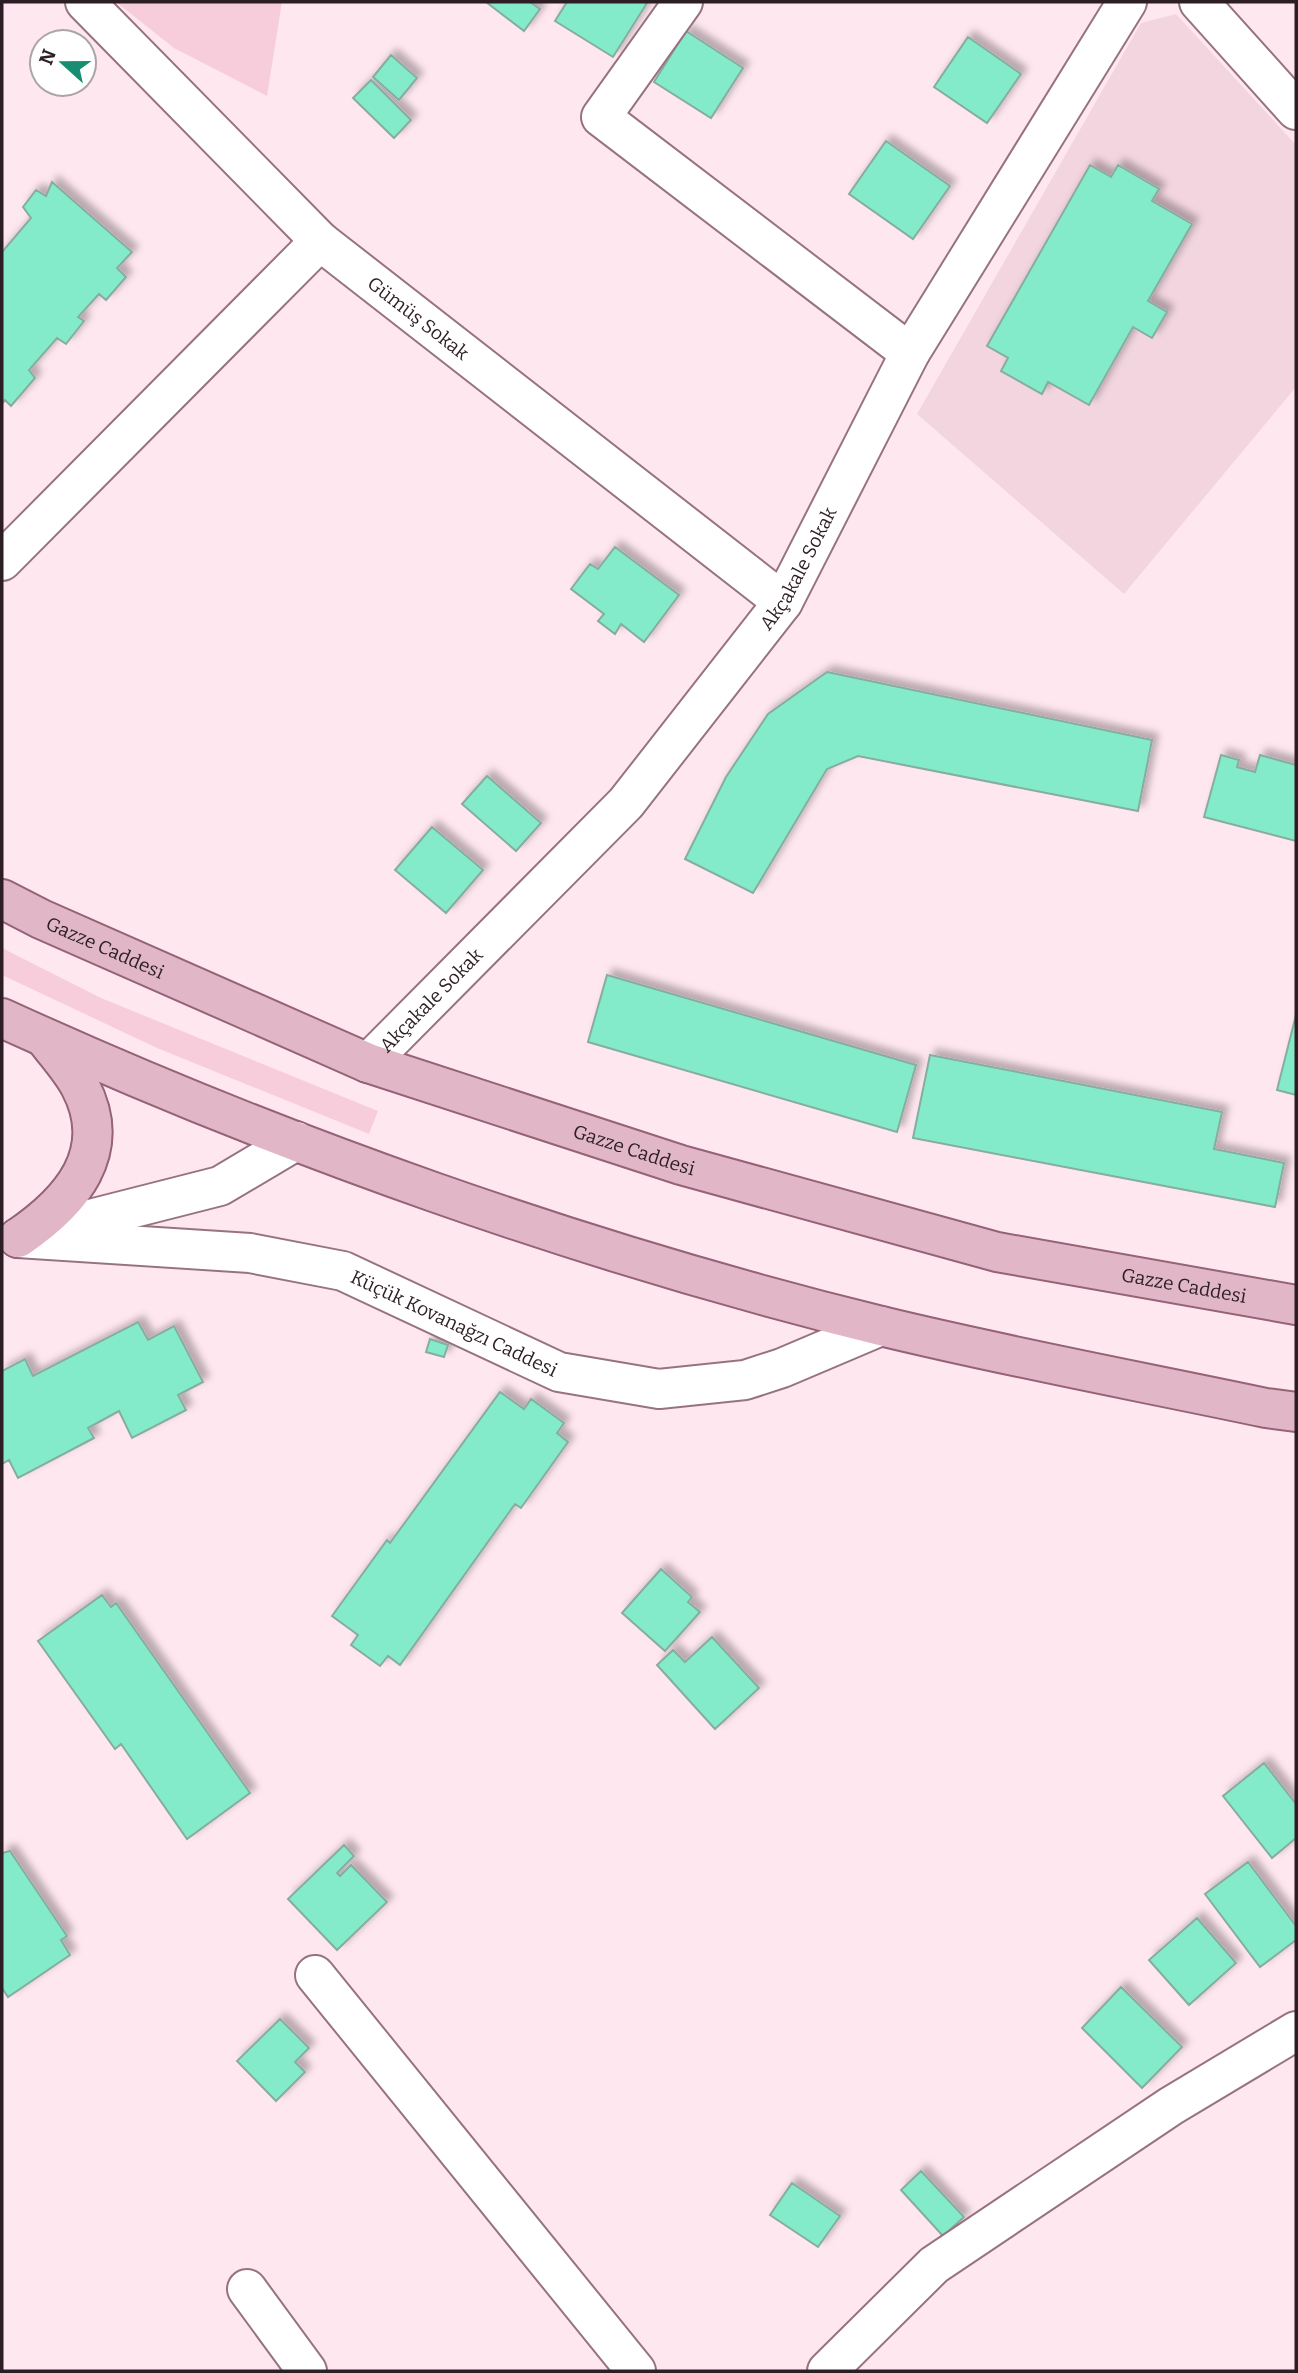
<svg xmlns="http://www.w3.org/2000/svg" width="1298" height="2373" viewBox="0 0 1298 2373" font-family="Bitter,serif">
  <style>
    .built { fill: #f2d5df }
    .green { fill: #f7cddc }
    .building { fill: #84ebca; stroke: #86ad9f; stroke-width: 2; filter: url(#shadow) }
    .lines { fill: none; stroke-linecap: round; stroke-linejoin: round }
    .minor-casing { stroke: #977381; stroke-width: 42 }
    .major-casing { stroke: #956277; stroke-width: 42 }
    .minor { stroke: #fff; stroke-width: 38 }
    .major { stroke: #e1b7c8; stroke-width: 38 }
    .labels { text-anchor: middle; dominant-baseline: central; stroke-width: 5; stroke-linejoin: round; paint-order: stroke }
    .street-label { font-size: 19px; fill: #2c1e24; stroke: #fff }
  </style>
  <defs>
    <filter id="shadow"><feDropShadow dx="6" dy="-6" stdDeviation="3.5" flood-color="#0004"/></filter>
  </defs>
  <rect width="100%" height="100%" fill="#ffe7ef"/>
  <path class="built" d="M1176,14L1296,145V387L1124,594L917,414L1141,23Z"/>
  <path class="green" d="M116,2H282L267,96L174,48Z
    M2,948L101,998L378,1111L369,1134L157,1048L2,975Z"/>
  <path class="building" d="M486,2H530L540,9L524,31Z
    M567,2H644L647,3L613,57L555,21Z
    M686,31L743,68L711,118L654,82Z
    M968,37L1021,74L987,123L934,87Z
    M391,55L417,78L399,100L373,77Z
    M371,80L411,120L394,138L353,98Z
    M886,141L950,186L913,239L849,194Z
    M1090,165L1111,177L1118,165L1159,189L1152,201L1192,224L1148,301L1167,312L1152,338L1133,327L1089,405L1048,382L1042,394L1001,371L1008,358L987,346Z
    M52,182L132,252L117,268L126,277L106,300L99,294L78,317L84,321L66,344L57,338L29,370L35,378L11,406L5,400L2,404V252L31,218L23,207L36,190L46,196Z
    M615,547L679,595L644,642L621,624L615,634L598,621L604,614L571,589L590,564L598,569Z
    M827,672L1152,740L1138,811L858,756L827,769L753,893L685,859L726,777L768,714Z
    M1221,755L1239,760L1237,767L1255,772L1260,755L1296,765V841L1204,817Z
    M487,776L541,823L516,851L462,804Z
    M432,827L483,870L446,913L395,870Z
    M607,975L916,1065L897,1132L588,1042Z
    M1296,1015V1095L1277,1090Z
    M930,1055L1222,1112L1214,1149L1284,1163L1275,1207L913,1138Z
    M138,1322L148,1340L174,1326L203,1382L178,1395L186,1410L132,1438L119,1411L88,1428L94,1438L18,1478L9,1460L2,1464V1371L25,1359L33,1376Z
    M430,1339L448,1345L444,1357L426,1352Z
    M500,1392L524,1409L531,1399L564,1423L557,1433L568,1442L521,1508L515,1504L400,1665L388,1656L380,1666L351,1645L358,1635L332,1616L387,1540L390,1543Z
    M661,1569L692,1597L688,1602L700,1612L665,1651L622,1613Z
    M102,1595L111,1607L116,1603L250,1793L187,1839L121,1744L115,1749L38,1641Z
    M712,1637L759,1688L715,1729L657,1665L673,1650L685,1662Z
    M1264,1763L1296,1804V1838L1272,1858L1223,1796Z
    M344,1845L354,1856L337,1873L340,1876L351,1865L387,1902L337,1950L288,1899Z
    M10,1851L67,1936L61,1940L70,1955L8,1997L2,1988V1853Z
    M1248,1862L1296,1926V1940L1260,1967L1205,1894Z
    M1197,1918L1236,1963L1189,2005L1149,1960Z
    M1121,1987L1182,2047L1142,2088L1082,2028Z
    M280,2019L309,2048L295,2062L305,2072L276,2101L237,2061Z
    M921,2171L964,2217L943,2236L901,2190Z
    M792,2183L840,2216L818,2247L770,2215Z"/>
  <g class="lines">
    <defs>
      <g id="minor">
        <path id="s1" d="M85,2L320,241L783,602"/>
        <path d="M683,2L601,117L910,353"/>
        <path d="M1199,2L1296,110"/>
        <path d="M2,561L320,241"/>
        <path id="s2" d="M368,1063L626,803L783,602L910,353L1127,2"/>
        <path d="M51,1229L220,1186L296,1141"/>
        <path id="s3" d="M18,1238L250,1253L343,1271L559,1372L659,1389L745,1380L782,1368L881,1326"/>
        <path d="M315,1975L636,2371"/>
        <path d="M247,2289L307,2371"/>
        <path d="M827,2371L934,2265L1171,2106L1296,2031"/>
      </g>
      <g id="major">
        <path id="s4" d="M2,899L41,919L368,1063L681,1165L997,1252L1296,1305"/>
        <path d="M2,1018C279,1145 585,1253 881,1326C1008,1357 1138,1381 1266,1408L1296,1412"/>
        <path d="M18,1238C71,1202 115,1152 80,1086C71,1069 56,1053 45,1038"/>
      </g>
    </defs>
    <use href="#minor" class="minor-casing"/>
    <use href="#major" class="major-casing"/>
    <use href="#minor" class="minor"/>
    <use href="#major" class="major"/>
  </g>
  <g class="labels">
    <g class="street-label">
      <text stroke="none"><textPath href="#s1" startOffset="460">Gümüş Sokak</textPath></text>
      <text stroke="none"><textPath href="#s2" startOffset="658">Akçakale Sokak</textPath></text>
      <text stroke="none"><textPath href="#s4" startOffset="114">Gazze Caddesi</textPath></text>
      <text stroke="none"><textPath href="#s2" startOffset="89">Akçakale Sokak</textPath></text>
      <text stroke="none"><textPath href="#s4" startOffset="681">Gazze Caddesi</textPath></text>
      <text stroke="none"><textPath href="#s4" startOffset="1248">Gazze Caddesi</textPath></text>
      <text stroke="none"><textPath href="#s3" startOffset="450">Küçük Kovanağzı Caddesi</textPath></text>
    </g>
  </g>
  <rect width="1298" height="2373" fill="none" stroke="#2c1e24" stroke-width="7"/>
  <g transform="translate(63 63) rotate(291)"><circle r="33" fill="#ffffff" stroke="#aba5a7" stroke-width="2"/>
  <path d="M0-5L12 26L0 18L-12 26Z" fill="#178e71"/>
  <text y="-10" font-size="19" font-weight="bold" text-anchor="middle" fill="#2c1e24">N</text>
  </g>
</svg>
